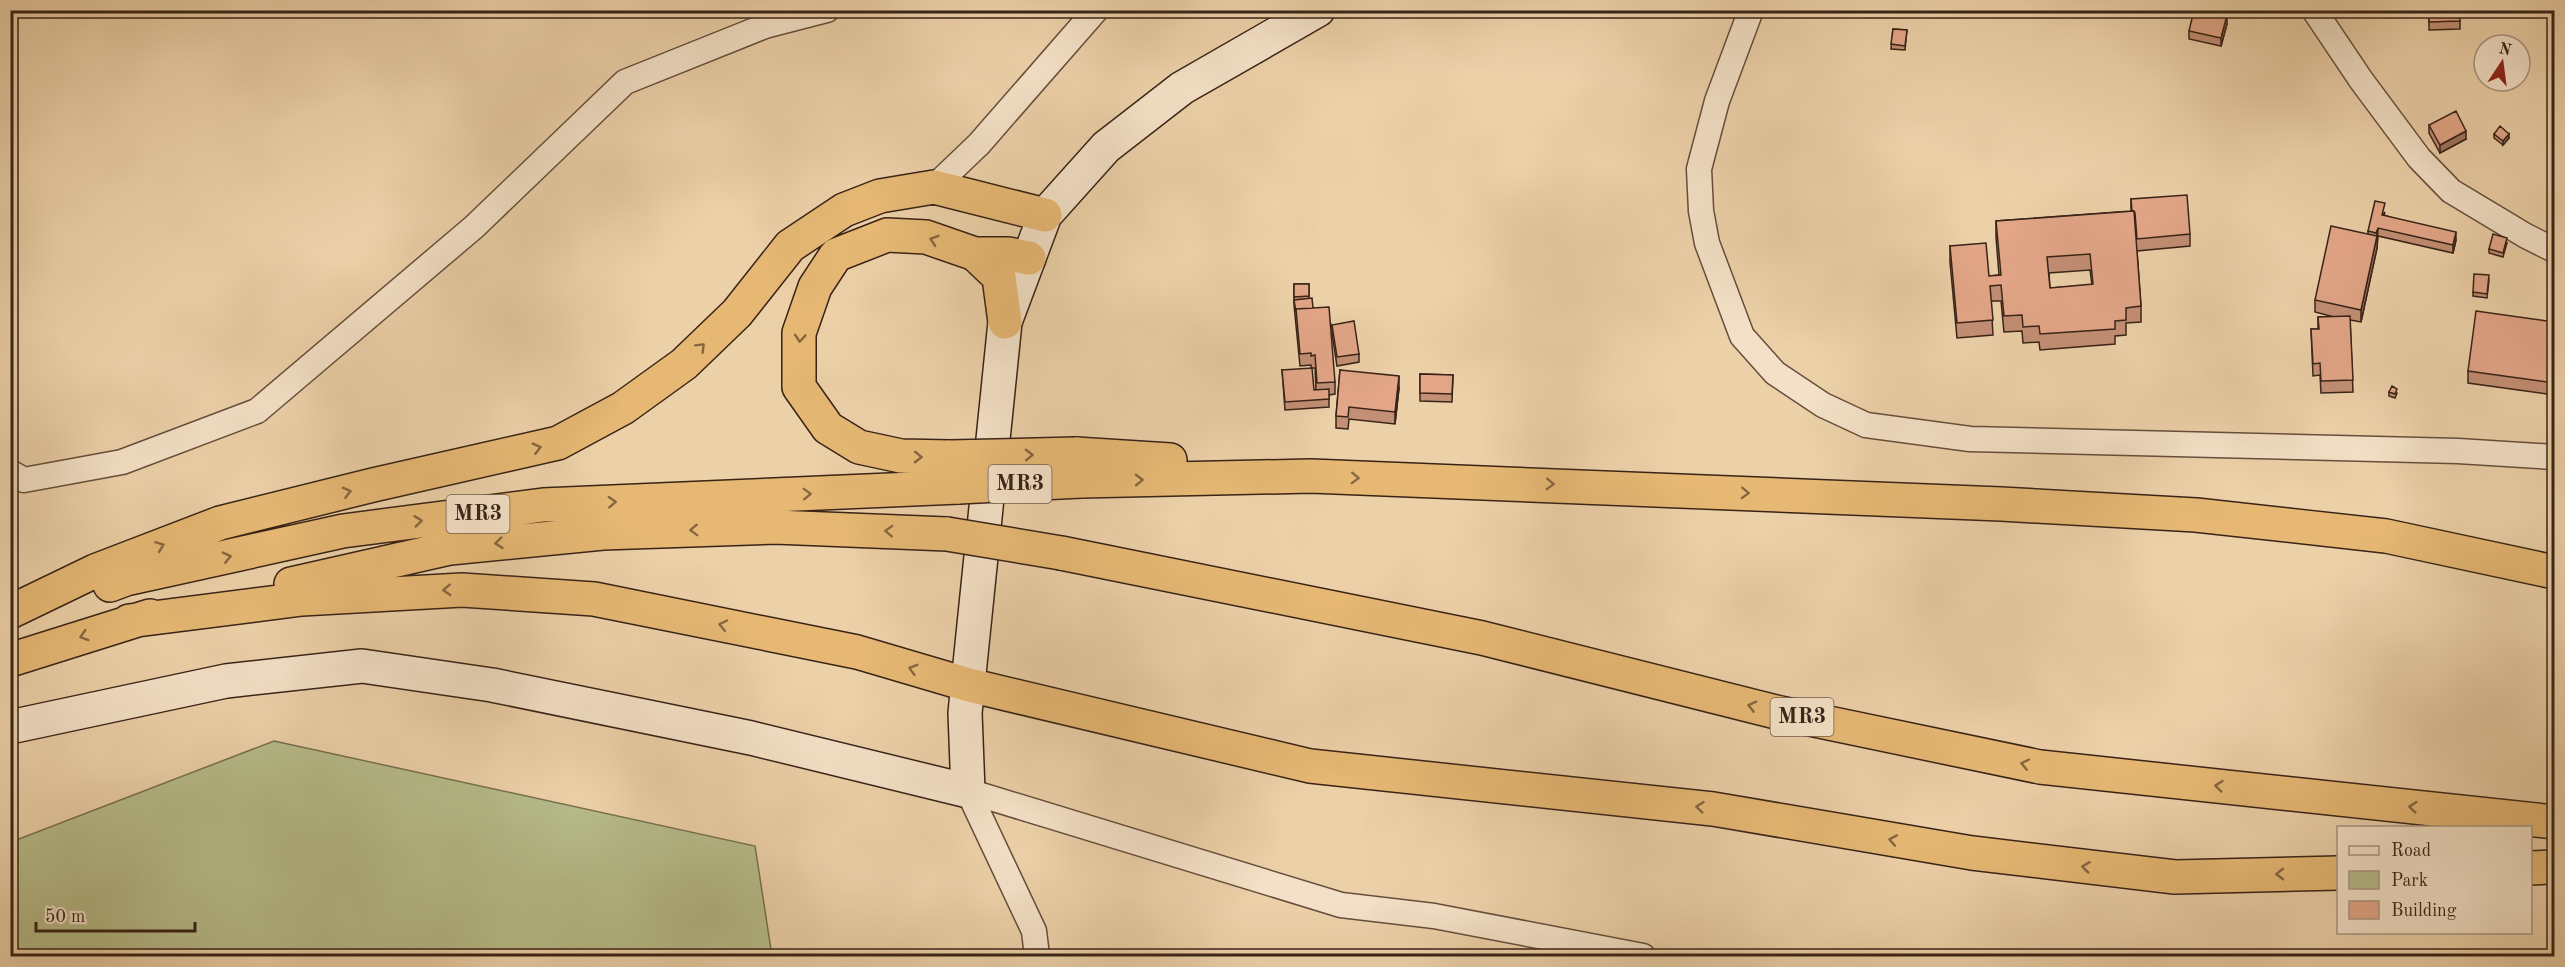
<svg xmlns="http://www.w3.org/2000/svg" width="2565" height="967" viewBox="0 0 2565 967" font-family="'Old Standard TT',serif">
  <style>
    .green { fill: #b6bb89; stroke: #776f50; stroke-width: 1.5 }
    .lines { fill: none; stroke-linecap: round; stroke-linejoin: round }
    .street-casing { stroke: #654e3b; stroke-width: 27 }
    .secondary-casing { stroke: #382317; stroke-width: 36 }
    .highway-casing { stroke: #382317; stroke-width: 36 }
    .street { stroke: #f3e0c6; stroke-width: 24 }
    .secondary { stroke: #f3e0c6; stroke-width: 33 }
    .highway { stroke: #e6b874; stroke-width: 33 }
    .highway-bridge-casing { stroke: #382317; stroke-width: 36; stroke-linecap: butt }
    .highway-bridge { stroke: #e6b874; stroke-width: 33 }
    .wall { fill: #c38f75; stroke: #382317; stroke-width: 1.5; fill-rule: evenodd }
    .shaded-wall { fill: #9f745f; stroke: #382317; stroke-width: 1.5 }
    .building { fill: #e3a688; stroke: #382317; stroke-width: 1.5; fill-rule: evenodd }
    .oneway { stroke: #866641 }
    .labels { text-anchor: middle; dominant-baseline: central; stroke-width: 5; stroke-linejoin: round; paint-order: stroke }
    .shield { fill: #f3e0c6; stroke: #705c4c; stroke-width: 1.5 }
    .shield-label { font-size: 22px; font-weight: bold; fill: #382317 }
  </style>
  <rect width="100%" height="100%" fill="#ecd0a8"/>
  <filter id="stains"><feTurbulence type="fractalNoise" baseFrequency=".00333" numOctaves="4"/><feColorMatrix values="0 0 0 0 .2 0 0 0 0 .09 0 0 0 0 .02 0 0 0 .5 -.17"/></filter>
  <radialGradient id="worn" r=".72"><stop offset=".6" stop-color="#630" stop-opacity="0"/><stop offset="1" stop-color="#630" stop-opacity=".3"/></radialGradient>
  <path class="green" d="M274,741L755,846L772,956H11V842Z"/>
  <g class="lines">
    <defs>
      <path id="street" d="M1751,10L1717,101L1699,169L1701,211L1707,243L1742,336L1775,373L1823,405L1866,425L1970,439L2458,451L2554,457
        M2314,10L2361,80L2419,158L2451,191L2526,236L2554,250
        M934,187L979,144L1096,10
        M10,472L24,480L122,462L257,411L474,227L625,82L765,26L827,10
        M968,791L1341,905L1434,916L1643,956
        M968,791L1034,931L1037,956"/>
      <path id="secondary" d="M10,727L226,681L362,666L492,685L751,738L968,791L965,713L1005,322L1045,215L1106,147L1182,88L1318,10"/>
      <path id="highway" d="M975,254H1008L1029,258
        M1076,454L1170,460
        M950,457L901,456L859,447L828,428L799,387V333L815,287L836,255L887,235L926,237L975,254L999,277L1005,322
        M1081,481L1311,476L2001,504L2196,515L2386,536L2554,572
        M1061,553L1482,638L1776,712L2040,767L2554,822
        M291,584L450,548L603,533L775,527L947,534
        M110,585L126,579L343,531L543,505L959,487
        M10,612L95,571L220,523L373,485L558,443L623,408L684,364L737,313L790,246L844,210L880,196L934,187L1045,215
        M129,621L302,599L462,590L594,599L857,652L969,685L1310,766L1713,809L1972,853L2175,877L2338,873
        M10,660L150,616
        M2530,868L2554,867"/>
    </defs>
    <use href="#street" class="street-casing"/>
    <use href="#secondary" class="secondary-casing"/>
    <use href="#highway" class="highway-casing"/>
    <use href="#street" class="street"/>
    <use href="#secondary" class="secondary"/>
    <use href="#highway" class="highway"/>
    <defs>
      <path id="highway-bridge" d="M950,457L1076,454
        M959,487L1081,481
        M947,534L1061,553"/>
    </defs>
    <use href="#highway-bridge" class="highway-bridge-casing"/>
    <use href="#highway-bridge" class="highway-bridge"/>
  </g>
  <path class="wall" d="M2429,10L2460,21V29L2429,30Z
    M2227,24L2221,46L2189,39V31Z
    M1893,29L1907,30L1905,50L1891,49Z
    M2429,125L2466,139L2440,153L2429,133Z
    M2494,134L2509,138L2503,145L2494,138Z
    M2131,199L2190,234V246L2137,251L2141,306V322L2126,323V335L2115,336V344L2040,350L2039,342L2023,343L2022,331L2004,332L2001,301H1991L1993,335L1957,338L1950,262V246L1989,276L1999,275L1996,237V221L2131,211ZM2090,270L2092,285L2050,288L2049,273Z
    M2385,212L2384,215L2456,240L2453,253L2378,236L2377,248L2361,322L2350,320L2353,392L2321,393L2320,375L2313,376L2311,329H2318V317H2334L2315,312V300L2368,234V231Z
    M2507,243L2503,257L2489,253V249Z
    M2489,280L2487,298L2473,296V292Z
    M1294,284H1309V298L1313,308L1335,382V394L1329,395V407L1285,410L1282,370L1314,390H1316L1315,368H1311V365L1300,366L1294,305Z
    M2554,322V395L2468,383V371Z
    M1332,325L1359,354V362L1337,366L1332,333Z
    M1340,370L1399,388L1395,424L1349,419L1348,429L1336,428V416Z
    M1420,374L1453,375L1452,402L1420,401Z
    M2389,392L2397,393L2395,398L2389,396Z"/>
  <path class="shaded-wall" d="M2227,15V24L2221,46V38Z
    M2466,131V139L2440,153V145Z
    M2509,134V138L2503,145V141Z
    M2378,228L2377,248L2361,322V310L2376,239Z
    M2456,232V240L2453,253V245Z
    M1399,376V388L1395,424V412Z"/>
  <path class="building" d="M2194,10H2205L2227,15L2221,38L2189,31Z
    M2429,10H2460V21L2429,22Z
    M1893,29L1907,30L1905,46L1891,44Z
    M2456,111L2466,131L2440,145L2429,125Z
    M2500,126L2509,134L2503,141L2494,134Z
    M2187,195L2190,234L2137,239L2135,213L2134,211H2132L2131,199Z
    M2375,201L2385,203L2382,215L2456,232L2453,245L2378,228L2376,233L2368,231Z
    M2134,211L2141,306L2126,308V320L2115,321V329L2040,334L2039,326L2023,327L2022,315L2004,316L2001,285L1990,286L1993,320L1957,323L1950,246L1986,243L1989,276L2001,275L1996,221ZM2090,254L2093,284L2050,288L2047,257Z
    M2331,226L2377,236L2361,310L2315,300Z
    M2493,234L2507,238L2503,253L2489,249Z
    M2474,274L2489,275L2487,294L2473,292Z
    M1294,284H1309V296L1294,297Z
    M1312,298L1313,308L1296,309V312L1294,300Z
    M1329,307L1335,382L1317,383L1315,355L1311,356V353L1300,354L1296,309Z
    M2476,311L2554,322V383L2468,371Z
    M2350,316L2353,380L2321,381L2320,363L2313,364L2311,329H2319L2318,317Z
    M1354,321L1359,354L1337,357L1332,325Z
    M1312,368L1314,390L1329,389V399L1285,402L1282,370Z
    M1340,370L1399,376L1395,412L1349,407L1348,417L1336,416Z
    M1420,374L1453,375L1452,394L1420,393Z
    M2392,386L2397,389L2395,394L2389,392Z"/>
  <defs><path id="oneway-chevron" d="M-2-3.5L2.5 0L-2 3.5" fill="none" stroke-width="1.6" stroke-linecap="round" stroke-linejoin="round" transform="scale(1.5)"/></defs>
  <g class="oneway">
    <use href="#oneway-chevron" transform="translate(934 240) rotate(-162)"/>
    <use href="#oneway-chevron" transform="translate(800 338) rotate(94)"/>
    <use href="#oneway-chevron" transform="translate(701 347) rotate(-45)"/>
    <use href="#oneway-chevron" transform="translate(537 448) rotate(-14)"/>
    <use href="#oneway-chevron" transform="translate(1029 455) rotate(-1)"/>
    <use href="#oneway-chevron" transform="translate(918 457) rotate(1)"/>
    <use href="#oneway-chevron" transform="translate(1355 478) rotate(2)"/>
    <use href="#oneway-chevron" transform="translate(1139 480) rotate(-1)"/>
    <use href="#oneway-chevron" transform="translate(1550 484) rotate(2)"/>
    <use href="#oneway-chevron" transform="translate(347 492) rotate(-14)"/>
    <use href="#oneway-chevron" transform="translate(1745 493) rotate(2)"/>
    <use href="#oneway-chevron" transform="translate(807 494) rotate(-2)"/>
    <use href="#oneway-chevron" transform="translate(612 502) rotate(-3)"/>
    <use href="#oneway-chevron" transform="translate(418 521) rotate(-7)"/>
    <use href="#oneway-chevron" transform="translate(694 530) rotate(178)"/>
    <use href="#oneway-chevron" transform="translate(889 531) rotate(-178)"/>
    <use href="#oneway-chevron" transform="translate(499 543) rotate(174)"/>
    <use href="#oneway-chevron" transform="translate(160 546) rotate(-21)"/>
    <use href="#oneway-chevron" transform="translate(227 557) rotate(-13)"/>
    <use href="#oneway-chevron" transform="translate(447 590) rotate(177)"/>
    <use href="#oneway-chevron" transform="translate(723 625) rotate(-168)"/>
    <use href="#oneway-chevron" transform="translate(84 636) rotate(162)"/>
    <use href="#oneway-chevron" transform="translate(913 669) rotate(-164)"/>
    <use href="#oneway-chevron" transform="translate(1752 706) rotate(-166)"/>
    <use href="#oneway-chevron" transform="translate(2025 764) rotate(-168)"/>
    <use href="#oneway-chevron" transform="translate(2219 786) rotate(-174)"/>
    <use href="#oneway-chevron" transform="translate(1700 807) rotate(-174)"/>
    <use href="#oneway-chevron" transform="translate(2413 807) rotate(-174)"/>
    <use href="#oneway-chevron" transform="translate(1893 840) rotate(-170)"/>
    <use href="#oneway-chevron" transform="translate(2086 867) rotate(-173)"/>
    <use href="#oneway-chevron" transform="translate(2280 874) rotate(179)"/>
  </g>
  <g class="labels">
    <g class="shield">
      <rect x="988.5" y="465" width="63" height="38" rx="4.5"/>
      <rect x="446.5" y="495" width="63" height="38" rx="4.5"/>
      <rect x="1770.5" y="698" width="63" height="38" rx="4.5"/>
    </g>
    <g class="shield-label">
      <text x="1020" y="484">MR3</text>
      <text x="478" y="514">MR3</text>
      <text x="1802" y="717">MR3</text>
    </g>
  </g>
  <rect width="2565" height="967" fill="none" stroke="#ecd0a8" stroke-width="36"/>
  <rect x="12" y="12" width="2541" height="943" fill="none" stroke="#382317" stroke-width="3"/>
  <rect x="18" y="18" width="2529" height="931" fill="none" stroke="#382317" stroke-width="1.5"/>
  <rect x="2337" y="826" width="195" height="108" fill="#f3e0c6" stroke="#a89480" stroke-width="1.5"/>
  <rect x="2349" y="846" width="30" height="9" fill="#f3e0c6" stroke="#a89480" stroke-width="1.5"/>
  <text x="2391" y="856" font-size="18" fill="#382317">Road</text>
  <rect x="2349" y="871" width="30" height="18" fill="#b6bb89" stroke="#a89480" stroke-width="1.5"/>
  <text x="2391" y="886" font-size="18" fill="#382317">Park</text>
  <rect x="2349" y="901" width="30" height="18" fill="#e3a688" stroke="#a89480" stroke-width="1.5"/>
  <text x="2391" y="916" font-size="18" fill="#382317">Building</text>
  <g transform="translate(2502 63) rotate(13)"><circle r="28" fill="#f3e0c6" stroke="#a89480" stroke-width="1.5"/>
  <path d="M0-4.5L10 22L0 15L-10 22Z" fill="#8f2418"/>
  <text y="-9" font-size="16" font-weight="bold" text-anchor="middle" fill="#382317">N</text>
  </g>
  <path d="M36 922v9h159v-9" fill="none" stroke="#382317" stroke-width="3"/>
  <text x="45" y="922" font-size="18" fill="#382317" stroke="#f3e0c6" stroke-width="4.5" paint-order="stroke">50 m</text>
  <rect width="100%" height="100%" filter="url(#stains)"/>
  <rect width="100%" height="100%" fill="url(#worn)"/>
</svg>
